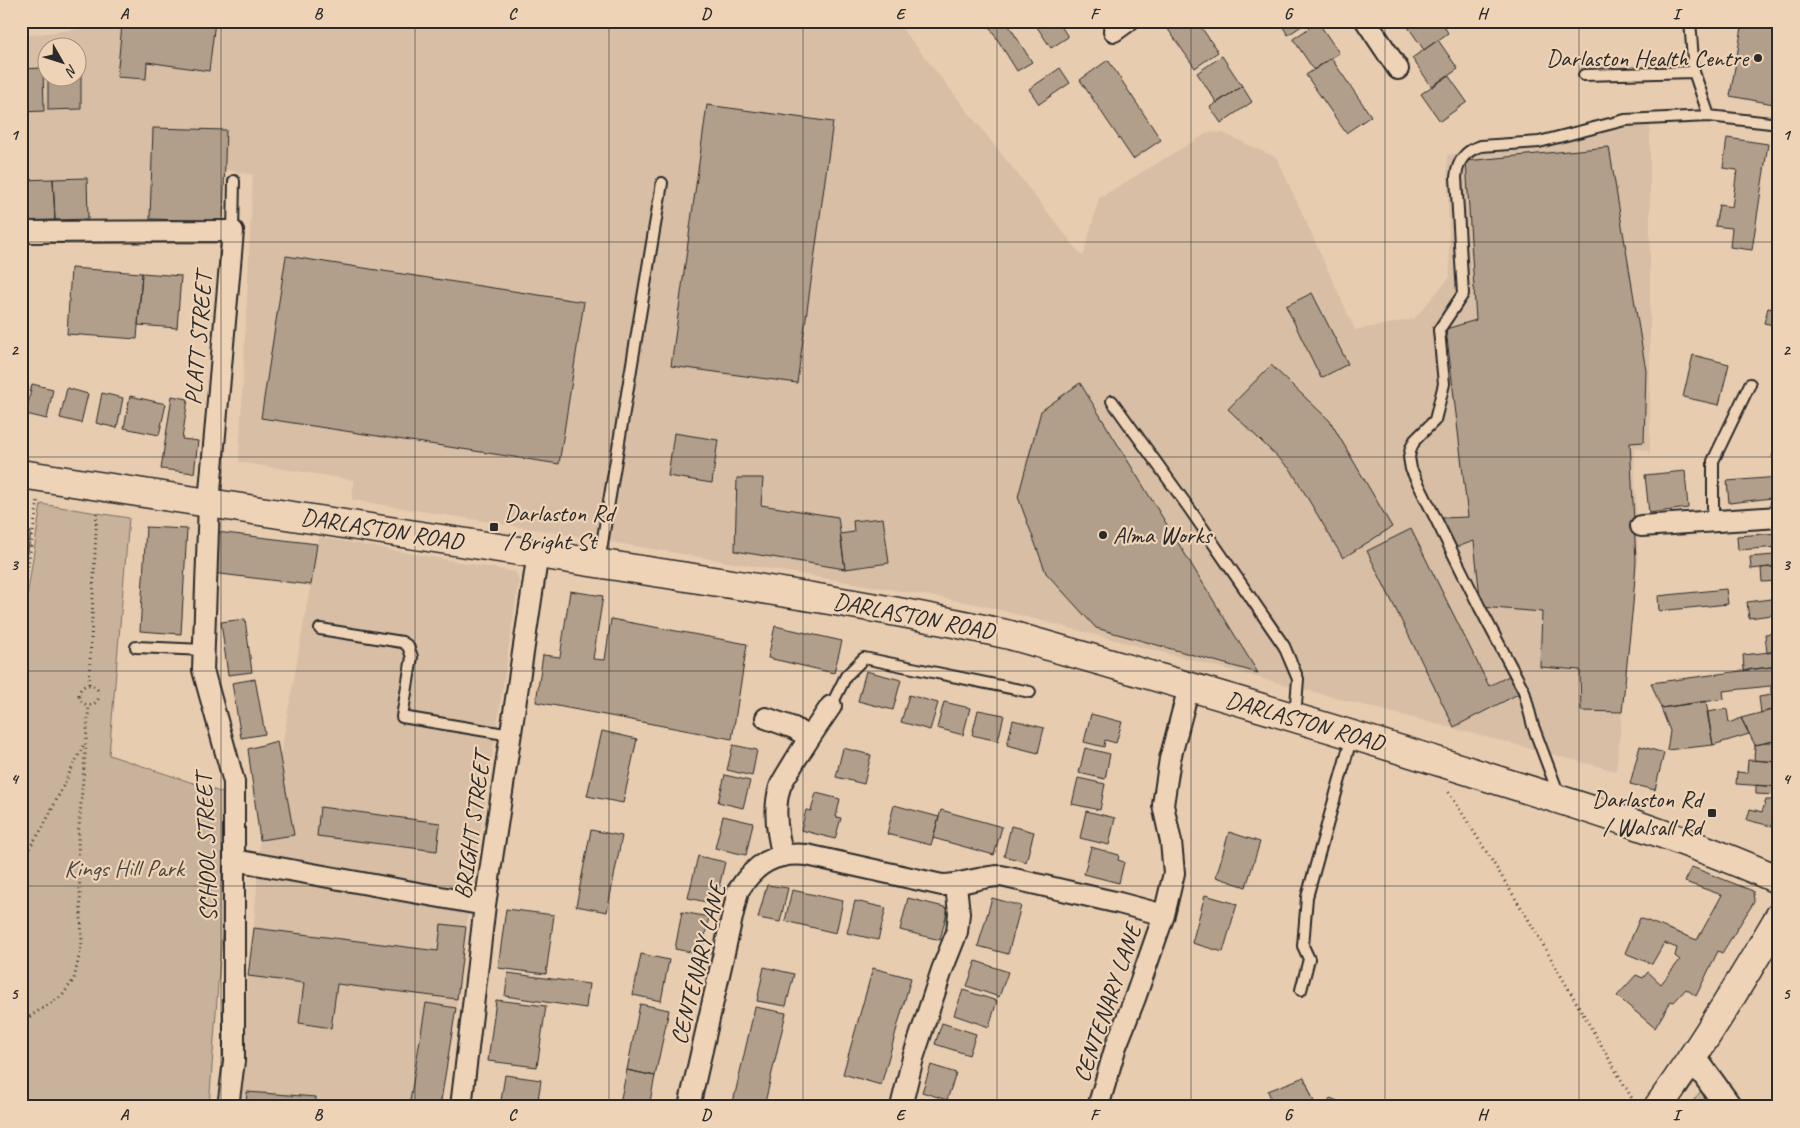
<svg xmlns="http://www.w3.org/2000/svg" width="1800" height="1128" viewBox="0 0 1800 1128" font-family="Caveat,sans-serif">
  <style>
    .built { fill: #d7bea5; fill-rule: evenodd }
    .green { fill: #c8b29b; stroke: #7a6e63 }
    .building { fill: #b29f8b; stroke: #2b2b2b }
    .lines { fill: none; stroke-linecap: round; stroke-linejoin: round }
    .service-casing { stroke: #2b2b2b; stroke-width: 14 }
    .minor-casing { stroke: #2b2b2b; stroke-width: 24 }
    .tertiary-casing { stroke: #2b2b2b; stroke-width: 29 }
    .primary-casing { stroke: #2b2b2b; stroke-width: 31 }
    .path { stroke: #2b2b2b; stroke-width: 3; stroke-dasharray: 1 4; stroke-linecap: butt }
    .service { stroke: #efd3b6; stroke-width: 10 }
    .minor { stroke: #efd3b6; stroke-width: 20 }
    .tertiary { stroke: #efd3b6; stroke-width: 25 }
    .primary { stroke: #efd3b6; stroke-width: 28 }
    .grid { fill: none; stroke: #2b2b2b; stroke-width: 1; stroke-opacity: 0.55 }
    .poi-dot { fill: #2b2b2b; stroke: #efd3b6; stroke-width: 2 }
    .labels { text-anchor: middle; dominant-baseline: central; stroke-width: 4.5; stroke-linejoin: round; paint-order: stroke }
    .poi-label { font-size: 24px; fill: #2b2b2b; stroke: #efd3b6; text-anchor: end }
    .street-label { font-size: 24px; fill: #2b2b2b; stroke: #efd3b6 }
    .park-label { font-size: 24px; fill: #4a4641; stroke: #efd3b6 }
    .neatline { fill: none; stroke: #2b2b2b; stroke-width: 2 }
    .grid-label { font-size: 16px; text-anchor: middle; font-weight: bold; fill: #2b2b2b }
  </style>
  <rect width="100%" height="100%" fill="#e7ccb0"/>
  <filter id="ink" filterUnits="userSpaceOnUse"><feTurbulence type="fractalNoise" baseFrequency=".02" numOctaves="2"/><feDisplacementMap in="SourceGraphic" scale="10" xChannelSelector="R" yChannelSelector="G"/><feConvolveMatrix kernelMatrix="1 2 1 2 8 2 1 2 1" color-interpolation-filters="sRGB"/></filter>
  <g filter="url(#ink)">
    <path class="built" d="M145,21H896L1083,257L1099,198L1209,132L1223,133L1277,158L1355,330L1414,319L1450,277L1447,155L1650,120V452L1634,447L1638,561L1616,771L977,604L564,534L352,500L354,480L239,462L253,175L222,169L223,221L88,219L21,221V36ZM48,48H78V78H48Z
      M319,537L516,572L519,581L466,927L456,1008L440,1107H239L248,976L254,928L263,793L257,759L281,752Z"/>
    <path class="green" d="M41,504L129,518L109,755L232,796L209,1107H21V638Z
      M1704,1087L1714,1107H1688Z"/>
    <path class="building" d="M145,21H215L209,71L147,62L146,79L117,77L122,24Z
      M986,21H1006L1032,62L1017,71Z
      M1033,21H1058L1068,37L1051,48Z
      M1164,21H1197L1218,52L1195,68L1163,22Z
      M1279,21H1309L1288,35Z
      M1404,21H1441L1448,33L1424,50Z
      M1743,21H1779V105L1730,96Z
      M1318,22L1339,53L1314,70L1293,39Z
      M1438,40L1458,69L1432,87L1412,58Z
      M1222,56L1242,86L1217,103L1197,73Z
      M1331,58L1371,116L1346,133L1306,75Z
      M1108,60L1161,140L1133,159L1080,80Z
      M43,68L44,111L21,112V69Z
      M78,68H81V109L48,110V78H78Z
      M1060,68L1070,83L1039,104L1029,89Z
      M1448,75L1467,102L1440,121L1421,94Z
      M1242,86L1252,102L1221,123L1210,107Z
      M707,105L833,122L797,383L671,366Z
      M153,128L226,130L223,221L150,219Z
      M1727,138L1768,144L1752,250L1730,247L1732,228L1715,226L1719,205L1732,207L1737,170L1723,168Z
      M1609,147L1646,371L1644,442L1630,443L1636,561L1633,604L1622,712L1581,711L1580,670L1540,667L1542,612L1481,607L1474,541L1454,548L1441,518L1468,517L1446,329L1476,320L1466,161Z
      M87,178L88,219L55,220L53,179Z
      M53,179L55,220L21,221V180Z
      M286,256L584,302L559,464L261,418Z
      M71,268L142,273L137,339L67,334Z
      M142,273L181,276L177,328L138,325Z
      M1312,293L1348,364L1321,378L1286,306Z
      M1768,308L1779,310V326L1764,323Z
      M1693,355L1729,364L1719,405L1683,397Z
      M1271,365L1330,421L1392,527L1343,558L1291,470L1228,409Z
      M1080,383L1258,673L1096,628L1046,573L1018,497L1041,411Z
      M21,384L28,386L22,415H21Z
      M32,384L53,389L47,419L26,414Z
      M67,388L88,394L81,423L60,418Z
      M102,393L123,398L117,428L96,423Z
      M130,396L166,404L159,435L124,428Z
      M172,396L188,399L182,439L198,441L194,473L161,469Z
      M674,433L718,440L712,483L668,476Z
      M1779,434V460L1772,457Z
      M1685,471L1688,508L1649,513L1645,475Z
      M1779,477V506L1770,504L1772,498L1729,503L1727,481Z
      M737,478H763L761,505L838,517L845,569L735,551Z
      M883,518L889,563L845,569L840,534L854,532L853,521Z
      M146,527L187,529L181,634L140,631Z
      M1411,529L1489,686L1519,671L1524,691L1454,727L1367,551Z
      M21,531L31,532L24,576H21Z
      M217,532L317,544L311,585L212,573Z
      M1779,533V547L1738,550L1737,536Z
      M1774,547H1779V566L1751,569L1750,557L1774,555Z
      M1779,566V581L1762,582L1761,568Z
      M1774,581H1779V598L1776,599Z
      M1726,589L1728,604L1659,611L1658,596Z
      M570,591L603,596L593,659L605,660L611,619L747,644L732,739L536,702L543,655L560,657Z
      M1779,598V614L1749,618L1747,602Z
      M245,619L252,672L228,675L221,622Z
      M775,626L842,641L834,673L768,658Z
      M1779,633V651L1767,653L1765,634Z
      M1779,651V666L1744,670L1743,655Z
      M1779,666V685L1723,691L1724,699L1661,708L1651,683Z
      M866,671L901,680L893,710L858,701Z
      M255,679L265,734L241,738L232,683Z
      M1779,685V708L1761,713L1759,697L1771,695V687Z
      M909,695L938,703L930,730L901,722Z
      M1706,701L1713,745L1667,750L1670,731L1661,708Z
      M944,702L970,708L963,735L937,728Z
      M1779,708V740L1755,745L1741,718Z
      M1727,709L1729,723L1741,718L1749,734L1713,745L1707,712Z
      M978,710L1004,715L998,741L972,735Z
      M1091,714L1122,722L1116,743L1105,740L1104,747L1084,742Z
      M1013,720L1044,728L1038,753L1007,745Z
      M602,731L637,739L623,803L587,796Z
      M1779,740V762L1754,760L1755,745Z
      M277,741L294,835L260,840L248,749Z
      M733,745L757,750L752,776L727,770Z
      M1640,746L1664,753L1655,790L1630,784Z
      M843,748L871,755L864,784L836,777Z
      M1085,748L1110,754L1105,779L1079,773Z
      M1748,760L1779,762V787L1736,784L1737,772L1747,773Z
      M725,775L750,781L743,808L718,802Z
      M1078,778L1105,784L1100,810L1072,804Z
      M1756,785L1779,787V828L1747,820L1750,809L1762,812L1766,800H1775L1776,795L1756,794Z
      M816,793L840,799L836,817L841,818L835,839L801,830L806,810L811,811Z
      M894,805L939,817L931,845L887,834Z
      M320,807L440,823L437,851L317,836Z
      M941,810L1002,827L994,855L933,838Z
      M1086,811L1115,818L1109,845L1080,838Z
      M723,816L753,823L746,855L715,848Z
      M1011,826L1034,832L1026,862L1004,856Z
      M591,830L622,836L607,912L576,906Z
      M1229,832L1260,842L1246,887L1216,877Z
      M1091,847L1119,855L1118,860L1124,862L1119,883L1084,874Z
      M698,856L725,862L715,904L688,898Z
      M1692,867L1753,891L1754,902L1722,953L1718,951L1696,996L1686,989L1674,1002L1671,1001L1655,1028L1617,996L1636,975L1643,978L1648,972L1661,984L1680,960L1675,956L1677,948L1664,943L1652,964L1625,953L1640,918L1697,940L1722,895L1685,882Z
      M767,885L788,888L780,922L758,918Z
      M792,890L843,901L836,933L785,921Z
      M1205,895L1237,904L1223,952L1192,943Z
      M908,898L948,908L940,940L900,930Z
      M992,898L1021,906L1008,954L978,946Z
      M855,901L886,908L878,940L847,933Z
      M506,909L554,915L546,974L498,968Z
      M682,912L709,917L701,954L675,949Z
      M441,924L466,927L457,999L337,984L331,1028L299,1023L304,983L248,976L254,928L438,951Z
      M641,954L669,960L661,1001L633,995Z
      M976,961L1008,972L999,997L967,986Z
      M764,967L794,974L786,1006L757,1001Z
      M873,968L911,978L881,1085L843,1074Z
      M508,973L589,984L586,1008L505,996Z
      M963,990L997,1001L989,1027L954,1015Z
      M496,1000L546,1006L537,1067L488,1061Z
      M426,1003L456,1008L440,1107H409Z
      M640,1004L669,1010L655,1076L627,1070Z
      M755,1007L786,1013L764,1107H732Z
      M942,1023L976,1034L969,1055L935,1044Z
      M931,1065L956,1073L947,1100L922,1092Z
      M627,1070L655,1076L649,1107H619Z
      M505,1075L541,1080L537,1107H500Z
      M1304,1077L1316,1107H1274L1268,1091Z
      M247,1092L316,1097V1107H246Z
      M1330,1098L1353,1107H1327Z
      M921,1099L945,1105V1107H919Z"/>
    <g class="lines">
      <defs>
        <path id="service" d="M1690,21L1694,72L1709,116
          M1584,75L1694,72
          M233,231L234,181
          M1112,401L1189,508L1284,646L1298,679L1295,717
          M1713,521V461L1750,384
          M599,562L662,183
          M320,629L402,642L408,646L412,657L402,717L511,735
          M136,647L204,650
          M831,706L846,676L864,658L1030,692
          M1559,795L1533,726L1524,691L1480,608L1411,469L1409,457L1411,448L1415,440L1435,420L1444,384L1439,330L1463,294L1456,177C1458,160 1465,151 1481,146L1539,142L1625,120L1709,116L1779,124
          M1301,990L1309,959L1303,946L1307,897L1352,736"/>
        <path id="minor" d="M1366,21L1398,69
          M1114,31L1128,21
          M21,232L233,231L209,502L203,670L234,782V1061L228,1107
          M1641,526L1779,517
          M766,718L794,728L809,738
          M783,856C777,834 773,809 780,787C783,779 789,771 793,764C805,744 818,725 831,706
          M234,860L485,905
          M461,1107L485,905L538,553
          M689,1107L738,891C755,864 774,852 807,855L942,885C963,885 980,876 1001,876L1119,903L1164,915
          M901,1107L913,1058L942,970L957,932L959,913L956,885
          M1098,1107L1116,1046L1135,998L1164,915L1174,873L1171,842L1163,805L1170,759L1189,687"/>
        <path id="tertiary" d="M1693,1057L1729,1107"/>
        <path id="primary" d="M21,474C230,507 440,537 648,571C769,590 891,608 1010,635C1174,682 1338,729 1500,781C1594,810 1689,840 1779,880
          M1658,1107C1702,1046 1741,982 1779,917"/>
      </defs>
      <use href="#service" class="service-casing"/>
      <use href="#minor" class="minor-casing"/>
      <use href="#tertiary" class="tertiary-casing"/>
      <use href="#primary" class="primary-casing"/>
      <path class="path" d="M21,611L38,500
        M89,684L97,510
        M79 695a10 10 0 1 1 20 0a10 10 0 1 1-20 0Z
        M1449,792L1527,917L1634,1102
        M21,861L43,827L84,744
        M21,1022L62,996L74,979L82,943L78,840L89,705"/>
      <use href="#service" class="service"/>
      <use href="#minor" class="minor"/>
      <use href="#tertiary" class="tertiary"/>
      <use href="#primary" class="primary"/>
    </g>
  </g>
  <path class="grid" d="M221,21V1107M415,21V1107M609,21V1107M803,21V1107M997,21V1107M1191,21V1107M1385,21V1107M1579,21V1107M21,242H1779M21,457H1779M21,671H1779M21,886H1779"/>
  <g class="poi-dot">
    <circle cx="1758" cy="58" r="5"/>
    <rect x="489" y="522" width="10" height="10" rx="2.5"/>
    <circle cx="1103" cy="535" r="5"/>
    <rect x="1707" y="808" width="10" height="10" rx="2.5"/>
  </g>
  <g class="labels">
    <g class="poi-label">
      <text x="1748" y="58">Darlaston Health Centre</text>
      <text x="504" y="513" text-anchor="start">Darlaston Rd<tspan x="504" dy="28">/ Bright St</tspan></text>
      <text x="1113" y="535" text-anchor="start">Alma Works</text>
      <text x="1702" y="799">Darlaston Rd<tspan x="1702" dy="28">/ Walsall Rd</tspan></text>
    </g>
    <g class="street-label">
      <text transform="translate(198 339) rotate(-85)">PLATT STREET</text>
      <text transform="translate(382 529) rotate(9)">DARLASTON ROAD</text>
      <text transform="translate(914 616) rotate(11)">DARLASTON ROAD</text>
      <text transform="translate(1305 721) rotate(16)">DARLASTON ROAD</text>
      <text transform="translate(472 826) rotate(-82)">BRIGHT STREET</text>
      <text transform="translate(206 848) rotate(-92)">SCHOOL STREET</text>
      <text transform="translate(698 964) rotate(-76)">CENTENARY LANE</text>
      <text transform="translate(1107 1003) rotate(-71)">CENTENARY LANE</text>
    </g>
    <g class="park-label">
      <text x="124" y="868">Kings Hill Park</text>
    </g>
  </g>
  <rect width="1800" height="1128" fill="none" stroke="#efd3b6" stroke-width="55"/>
  <g transform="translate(62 62) rotate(129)"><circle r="24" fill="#efd3b6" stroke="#a1907e"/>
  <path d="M0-4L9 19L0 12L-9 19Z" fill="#2b2b2b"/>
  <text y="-8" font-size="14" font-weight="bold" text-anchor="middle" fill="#2b2b2b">N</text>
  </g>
  <rect x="28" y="28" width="1744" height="1072" class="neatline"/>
  <g class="grid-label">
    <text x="124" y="19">A</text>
    <text x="318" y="19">B</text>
    <text x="512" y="19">C</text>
    <text x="706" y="19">D</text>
    <text x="900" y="19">E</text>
    <text x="1094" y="19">F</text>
    <text x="1288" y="19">G</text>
    <text x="1482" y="19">H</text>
    <text x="1676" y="19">I</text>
    <text x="14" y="140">1</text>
    <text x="1786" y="140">1</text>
    <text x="14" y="355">2</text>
    <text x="1786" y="355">2</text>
    <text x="14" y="570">3</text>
    <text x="1786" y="570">3</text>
    <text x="14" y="784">4</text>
    <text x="1786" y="784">4</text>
    <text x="14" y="999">5</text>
    <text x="1786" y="999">5</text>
    <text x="124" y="1120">A</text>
    <text x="318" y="1120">B</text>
    <text x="512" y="1120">C</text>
    <text x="706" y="1120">D</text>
    <text x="900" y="1120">E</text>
    <text x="1094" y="1120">F</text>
    <text x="1288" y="1120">G</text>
    <text x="1482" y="1120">H</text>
    <text x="1676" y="1120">I</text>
  </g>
</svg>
